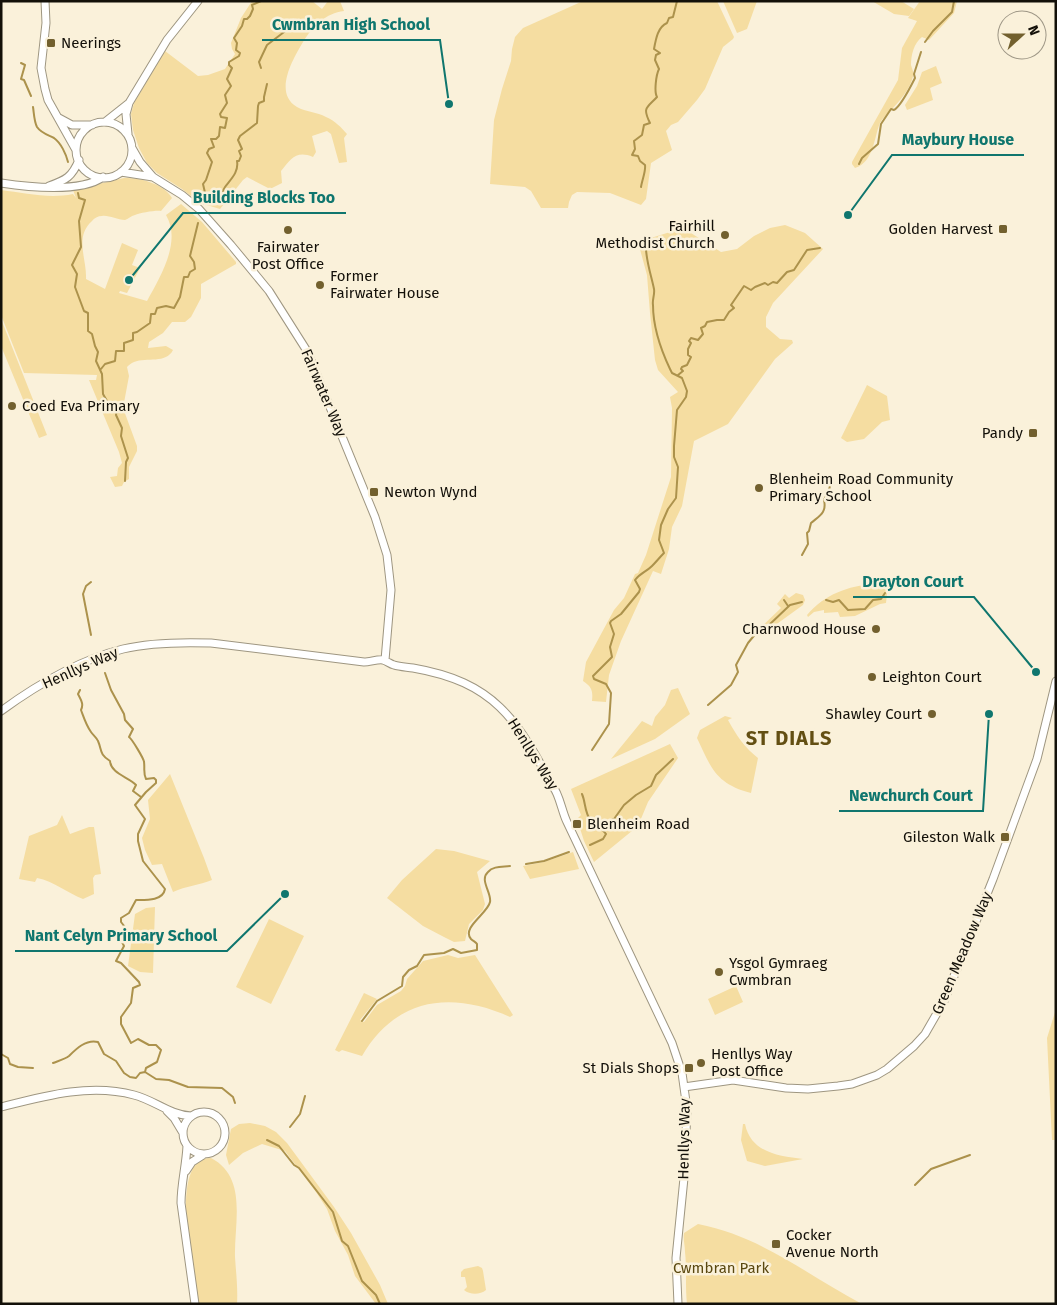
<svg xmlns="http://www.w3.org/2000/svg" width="1057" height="1305" viewBox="0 0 1057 1305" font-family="'Fira Sans',sans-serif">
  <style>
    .green { fill: #f5dda1 }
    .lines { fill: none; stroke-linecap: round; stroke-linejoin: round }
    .stream { stroke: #ac924c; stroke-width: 2 }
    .tertiary-casing { stroke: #9e9681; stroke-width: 9 }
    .tertiary { stroke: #fff; stroke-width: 7 }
    .poi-dot { fill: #72602e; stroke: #faf1da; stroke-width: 2 }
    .labels { text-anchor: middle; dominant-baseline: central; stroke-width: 5; stroke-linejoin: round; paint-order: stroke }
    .poi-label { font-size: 15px; fill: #131009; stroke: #faf1da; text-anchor: start }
    .street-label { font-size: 15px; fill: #131009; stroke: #faf1da }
    .park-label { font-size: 15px; fill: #5a4810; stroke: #faf1da }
    .district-label { font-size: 20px; font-weight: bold; letter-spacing: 1px; fill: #634f13; stroke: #faf1da }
    .leader { fill: none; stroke: #0f766e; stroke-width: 2 }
    .callout-dot { fill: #0f766e; stroke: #faf1da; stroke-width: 2 }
    .callout-label { font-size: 16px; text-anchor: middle; font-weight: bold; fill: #0f766e; stroke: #faf1da; stroke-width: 5; stroke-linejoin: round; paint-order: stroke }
  </style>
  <rect width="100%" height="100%" fill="#faf1da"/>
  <path class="green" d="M252,1H312L322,9L328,1H340L344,11C326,13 313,26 303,42C293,59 273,93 297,107C306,112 317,112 326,117C335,121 341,127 347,134L344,138L347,162L339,163L331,134L327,131L312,136L316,152L313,157C296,150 291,159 281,171L282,183L270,189L247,177L243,180L220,209L200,203L182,189L157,173L147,163L139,148L133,130L131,114L134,103L165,51L198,76L208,75L225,69L235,54L232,49L231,43L241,18Z
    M583,1H717L734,37L733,39L723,47L705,89L697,100L678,122L671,125L666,131L672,150L651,163L646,199L641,205L610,193L577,192L572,195L569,202L568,208H541L531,191L525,187L490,184L494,120L502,89L511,61L512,49L515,37L523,28Z
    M723,1H757L747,29L737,33Z
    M872,1H901L914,9L909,16L894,14Z
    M920,1H957L954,13L929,40L922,37C914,43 911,55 911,65C912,69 914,72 913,76C911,88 899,102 890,111C887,114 882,119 880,123C874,137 874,162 855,168L852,164V162L898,80L902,48L917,21L908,18Z
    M936,66L942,83L930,88L933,100L907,110L905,105L917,86L922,72Z
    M124,178C140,178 163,183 172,198L161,211C156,210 140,213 135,215C131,216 128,219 125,220C117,220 109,215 102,216C98,216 94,218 92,221C74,237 87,259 86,279L105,289L122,243L138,250L132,265L140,268L127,293L120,291L119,293L147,301C160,277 182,242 166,215L181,204L202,222L236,262V264L201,284V298L191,317L185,322H172L163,333L149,342L148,348L166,346L173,350C166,364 147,357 134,362C131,363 129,365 127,367L129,376L123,408L137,446V451L129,467V479L124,482L122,486L115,487L110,477L117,476L118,468L122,463L119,452L89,380H96L97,375L24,373L1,315V190C25,193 49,199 73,194L76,198L73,190Z
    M785,225L805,233L823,249L773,303L766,317V327L780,339L792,340L793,343L775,359L728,424L694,441L682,506L672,527L669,549L661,574L653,571L621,641L609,675L606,702L592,701C593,691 592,687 583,681L586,662L614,610L624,598L635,574L638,573L646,555L671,477L672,408L670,397L678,392L658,370L655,360L650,313L647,275L638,242L683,228L721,252L737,249L754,236L770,228Z
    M1,319L47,435L39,438L1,346Z
    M867,385L887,396L890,420L882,422L864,439L847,442L841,438Z
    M874,584L888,585L886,603L880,604L855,616L840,617L838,612L824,613V610L814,612L808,617L807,615C825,594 848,586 874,584Z
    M796,593L803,595L805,600L803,605L774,626L759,633V629L781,608L777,604L785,594L789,598Z
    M678,688L690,714L655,739L611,759L642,721L652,726L655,717L665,705L671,690Z
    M725,716L732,718L728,720C736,735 745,748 758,758L751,793C716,784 711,768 697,738L700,730Z
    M670,744L678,758L648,802L638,826L594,862L584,841L577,819L581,815L571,789Z
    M170,774L204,858L212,880C199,885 186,886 173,892L162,864L152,865L145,850L142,838L150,819L148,800Z
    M62,815L70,834L89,827H94L101,874L95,875L93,878L94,894L83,899C67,893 54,881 37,878L35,882L19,879L29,836L57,825Z
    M436,849L454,851L490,861L477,872L485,904L483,910L469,924L465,941L454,942L444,937L423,926L387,898L402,880Z
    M573,852L579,869L530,879L523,866L544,862Z
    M155,907L153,973L140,972L128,966L135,914L146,908Z
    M269,919L304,936L271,1004L236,987Z
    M448,955L458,958L475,955L513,1015L510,1017C452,991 396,997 362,1056L342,1050L339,1052L335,1050L364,993L377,999L360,1020L364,1022L377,1005L401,991L405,986L407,979L423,961Z
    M736,986L743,1002L715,1015L708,999Z
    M1056,1009V1140H1052L1047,1038Z
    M250,1123L265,1126L276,1132L287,1143L334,1207L351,1233L380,1285L388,1304H376L355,1276L348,1255L335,1231L327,1209L316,1192L285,1151L262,1144L243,1153L229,1165L226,1155L231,1129L239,1124Z
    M743,1124H745C751,1153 779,1156 803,1159L765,1166L747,1161L741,1140Z
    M211,1158C248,1177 234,1224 235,1257C236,1273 238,1288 237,1304H198C195,1278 166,1157 211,1158Z
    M698,1224C761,1236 807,1275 862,1304H687C685,1286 687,1269 685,1252C685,1245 683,1240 684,1233Z
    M478,1266L482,1268L483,1271L486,1290C480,1295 470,1295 464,1290L467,1287L465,1277H461V1272L464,1269Z"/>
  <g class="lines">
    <path class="stream" d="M925,42L933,31L952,12L954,1
      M21,63L25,65L21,79L24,80L31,96
      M261,68L259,62L267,45L288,29L302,23L305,25
      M33,107C34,113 34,121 37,127C41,133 48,135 54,138C61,143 66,154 68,162
      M859,164L862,158L878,144L881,124L891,109L894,110C901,106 911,86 915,78L914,74L921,52
      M641,187C642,180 646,171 645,165L640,161L638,156L632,155L635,149L634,141L642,135L644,125L650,123C642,107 647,108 657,97C654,92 656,75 659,69L655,60L656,55L660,53L654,49C656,38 658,27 667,23L669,18L673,17L677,1
      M78,193L79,198L85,200L79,221L81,247L72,265L77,274L75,287L84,311L88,313V331L92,334L95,346L98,352L96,361L102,374L103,394L107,401L117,409L116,415L122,428L121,436L128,458L126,462L125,481
      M206,201L220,198C222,195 223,190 225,187C231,179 239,172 237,161H239L241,156L239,151L242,149L238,140L240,136L257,123L258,106L259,103L264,101V97L267,84
      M204,204L206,197L203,184L206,180L212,162L207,153L209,149L214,147L211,139H216L219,136L220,127L225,128L227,118L221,117L220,114L227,103L225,95L231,86L227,79L232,68L229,65V62L239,56L240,53L236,50L237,43L234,38L242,26L244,19H247L250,16L253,9L252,5L261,1
      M101,369L105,364L115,361L116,351H124V343L133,340V333L137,332L150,323L151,314H155L157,308L166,306L174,308L180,297L184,277H188L190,272L195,269L194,262L190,256L198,223
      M678,375L683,371L681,369L682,367L687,365L691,357L688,355V349L691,343L689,341L691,338L698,340L703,334L701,328L705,326L707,322L717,320H724L729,312L734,308L731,305L744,286L751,290L755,287L765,283L768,285L773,282L777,283L787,272L794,270L807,250L820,248
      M802,555L808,544L807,533L809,531L811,523C819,516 827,513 824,500L829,490L832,477
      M784,600L788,606
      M826,600L833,602L839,600L848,610L865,609L873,600L881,599L885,593
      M91,635L83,594L86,586L91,582
      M105,673L111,690L124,714L125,720L133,729L129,737C132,739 144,759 144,762C145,768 143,773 146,779L154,778L156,780V783L146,792L135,805L145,819L138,834V841L143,861L165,889C163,901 146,900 136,900L129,913L121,918V922L125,927L121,940L124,946L116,961L121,963L139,982L140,985L133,988L131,1003L121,1017V1024L131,1043L138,1039L149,1045H156L161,1050L157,1062L146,1068L145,1072
      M80,690L78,694C81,700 84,704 81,710C84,718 86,725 91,732C93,735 97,738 98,741C102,750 99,754 110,761C111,774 129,777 136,785L133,791L141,797
      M708,705L731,685L738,672L736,665L748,643L757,632L769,625L790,605L802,602
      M592,750L609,724L611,693L606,684L594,679L593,676L612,657L610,647L614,634L610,623L611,621L621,614L639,592L640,589L635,580C640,573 646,572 652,566C656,562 660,557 664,553L659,540L661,525L668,509L676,498L678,467L674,457V446L677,410L686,397L687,391L682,378L672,373L670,369C661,350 653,327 653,305C652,300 655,294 654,289C651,274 644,255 646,240
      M582,794C586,803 584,812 591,821C595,826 602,828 606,834L603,839L590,845
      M602,829L607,822L614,819L624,805L636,795L651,786L656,775L673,759
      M526,864L544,861L569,852
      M362,1021L377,1001L402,986L403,977L409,970L417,966L424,955L444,953L453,949L461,953L477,950V944C476,942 473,941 471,939C461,928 488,913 490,902C492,893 479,880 488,872C493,866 502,867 510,866
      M1,1054L8,1058L10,1064L18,1067L33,1068
      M53,1063C58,1061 65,1059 69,1056C76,1049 86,1039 98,1042L104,1054L116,1061L124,1073L130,1077L136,1078L140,1073L145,1072L156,1079L169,1080L188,1087L222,1088L233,1097L235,1103
      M290,1127L300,1114L305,1096
      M267,1140L279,1146L294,1165L299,1168L333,1212L342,1241L348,1246L362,1281L376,1295L380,1304
      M915,1185L931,1169L970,1155"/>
    <defs>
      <path id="tertiary" d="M45,1L46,23L41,68L45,89L48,100L76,150
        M59,118L72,125H92
        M105,122L129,103L167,40L198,1
        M76 150a28 28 0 1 1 56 0a28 28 0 1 1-56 0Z
        M128,134L126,114L129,103
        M132,148L140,162L153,177L182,195L199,209L231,245L269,291L307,351L375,517L387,555L391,590L385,660
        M121,172L153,177
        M1,183C27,187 81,193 103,177
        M49,186C66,180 72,177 79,160
        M1,711C38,684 79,660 123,649C152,642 182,642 211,643L364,662C370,662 378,659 383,660C387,661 390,664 394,665C400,667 407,667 413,668C494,682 517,719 553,787C559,793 562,812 567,822L672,1043L682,1073L687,1109L684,1178L676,1258L678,1304
        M684,1087L733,1080L786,1088L808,1089L838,1086L852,1084L877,1075L887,1069L914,1046L925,1034L944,1001L993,879L1037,759L1056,681
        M1,1107C44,1096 90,1083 134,1095C154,1100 170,1115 191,1116
        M167,1111L174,1118L183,1133
        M183 1133a21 21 0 1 1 42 0a21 21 0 1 1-42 0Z
        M187,1146C186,1166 181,1184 181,1203L195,1304
        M186,1171L192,1162L203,1155"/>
    </defs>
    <use href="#tertiary" class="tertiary-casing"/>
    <use href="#tertiary" class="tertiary"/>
  </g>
  <g class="poi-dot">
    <rect x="46" y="38" width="10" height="10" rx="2.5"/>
    <rect x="998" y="224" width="10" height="10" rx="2.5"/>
    <circle cx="288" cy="230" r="5"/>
    <circle cx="725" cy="235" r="5"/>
    <circle cx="320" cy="285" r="5"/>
    <circle cx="12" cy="406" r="5"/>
    <rect x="1028" y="428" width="10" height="10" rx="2.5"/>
    <circle cx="759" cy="488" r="5"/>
    <rect x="369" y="487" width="10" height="10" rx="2.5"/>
    <circle cx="876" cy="629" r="5"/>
    <circle cx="872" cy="677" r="5"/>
    <circle cx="932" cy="714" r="5"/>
    <rect x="572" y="819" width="10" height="10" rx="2.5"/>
    <rect x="1000" y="832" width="10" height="10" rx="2.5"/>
    <circle cx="719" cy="972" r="5"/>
    <circle cx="701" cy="1063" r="5"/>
    <rect x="684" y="1063" width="10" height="10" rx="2.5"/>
    <rect x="771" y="1239" width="10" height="10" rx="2.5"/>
  </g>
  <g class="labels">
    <g class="poi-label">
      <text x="61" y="43">Neerings</text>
      <text x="715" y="226" text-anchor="end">Fairhill<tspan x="715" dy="17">Methodist Church</tspan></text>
      <text x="993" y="229" text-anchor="end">Golden Harvest</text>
      <text x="288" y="247" text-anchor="middle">Fairwater<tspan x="288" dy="17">Post Office</tspan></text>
      <text x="330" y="276">Former<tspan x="330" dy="17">Fairwater House</tspan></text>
      <text x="22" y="406">Coed Eva Primary</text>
      <text x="1023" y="433" text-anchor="end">Pandy</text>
      <text x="769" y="479">Blenheim Road Community<tspan x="769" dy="17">Primary School</tspan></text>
      <text x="384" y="492">Newton Wynd</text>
      <text x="866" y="629" text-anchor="end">Charnwood House</text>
      <text x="882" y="677">Leighton Court</text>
      <text x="922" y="714" text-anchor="end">Shawley Court</text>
      <text x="587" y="824">Blenheim Road</text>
      <text x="995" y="837" text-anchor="end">Gileston Walk</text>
      <text x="729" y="963">Ysgol Gymraeg<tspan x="729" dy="17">Cwmbran</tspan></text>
      <text x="711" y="1054">Henllys Way<tspan x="711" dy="17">Post Office</tspan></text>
      <text x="679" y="1068" text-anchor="end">St Dials Shops</text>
      <text x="786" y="1235">Cocker<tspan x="786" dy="17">Avenue North</tspan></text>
    </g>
    <g class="street-label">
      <text transform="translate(324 393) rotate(67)">Fairwater Way</text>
      <text transform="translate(80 668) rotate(-24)">Henllys Way</text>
      <text transform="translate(533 754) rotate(58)">Henllys Way</text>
      <text transform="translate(962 953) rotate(-67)">Green Meadow Way</text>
      <text transform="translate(684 1139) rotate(-89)">Henllys Way</text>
    </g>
    <g class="park-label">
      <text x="721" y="1268">Cwmbran Park</text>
    </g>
    <g class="district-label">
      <text x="789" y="738">ST DIALS</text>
    </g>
  </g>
  <path class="leader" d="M449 104L440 40H262M848 215L892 155H1024M129 280L183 213H346M1036 672L974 597H853M989 714L983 811H839M285 894L227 951H15"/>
  <g class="callout-dot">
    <circle cx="449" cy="104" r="5"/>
    <circle cx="848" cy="215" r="5"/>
    <circle cx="129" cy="280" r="5"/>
    <circle cx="1036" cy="672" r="5"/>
    <circle cx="989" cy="714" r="5"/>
    <circle cx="285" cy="894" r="5"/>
  </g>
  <g class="callout-label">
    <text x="351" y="30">Cwmbran High School</text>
    <text x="958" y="145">Maybury House</text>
    <text x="264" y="203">Building Blocks Too</text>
    <text x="913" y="587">Drayton Court</text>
    <text x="911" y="801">Newchurch Court</text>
    <text x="121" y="941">Nant Celyn Primary School</text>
  </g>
  <rect width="1057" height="1305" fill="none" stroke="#131009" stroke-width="5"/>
  <g transform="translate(1022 35) rotate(69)"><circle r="24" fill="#faf1da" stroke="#9e9786"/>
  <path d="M0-4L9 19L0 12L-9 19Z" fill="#72602e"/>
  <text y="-8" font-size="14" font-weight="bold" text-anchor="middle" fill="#131009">N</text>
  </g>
</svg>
